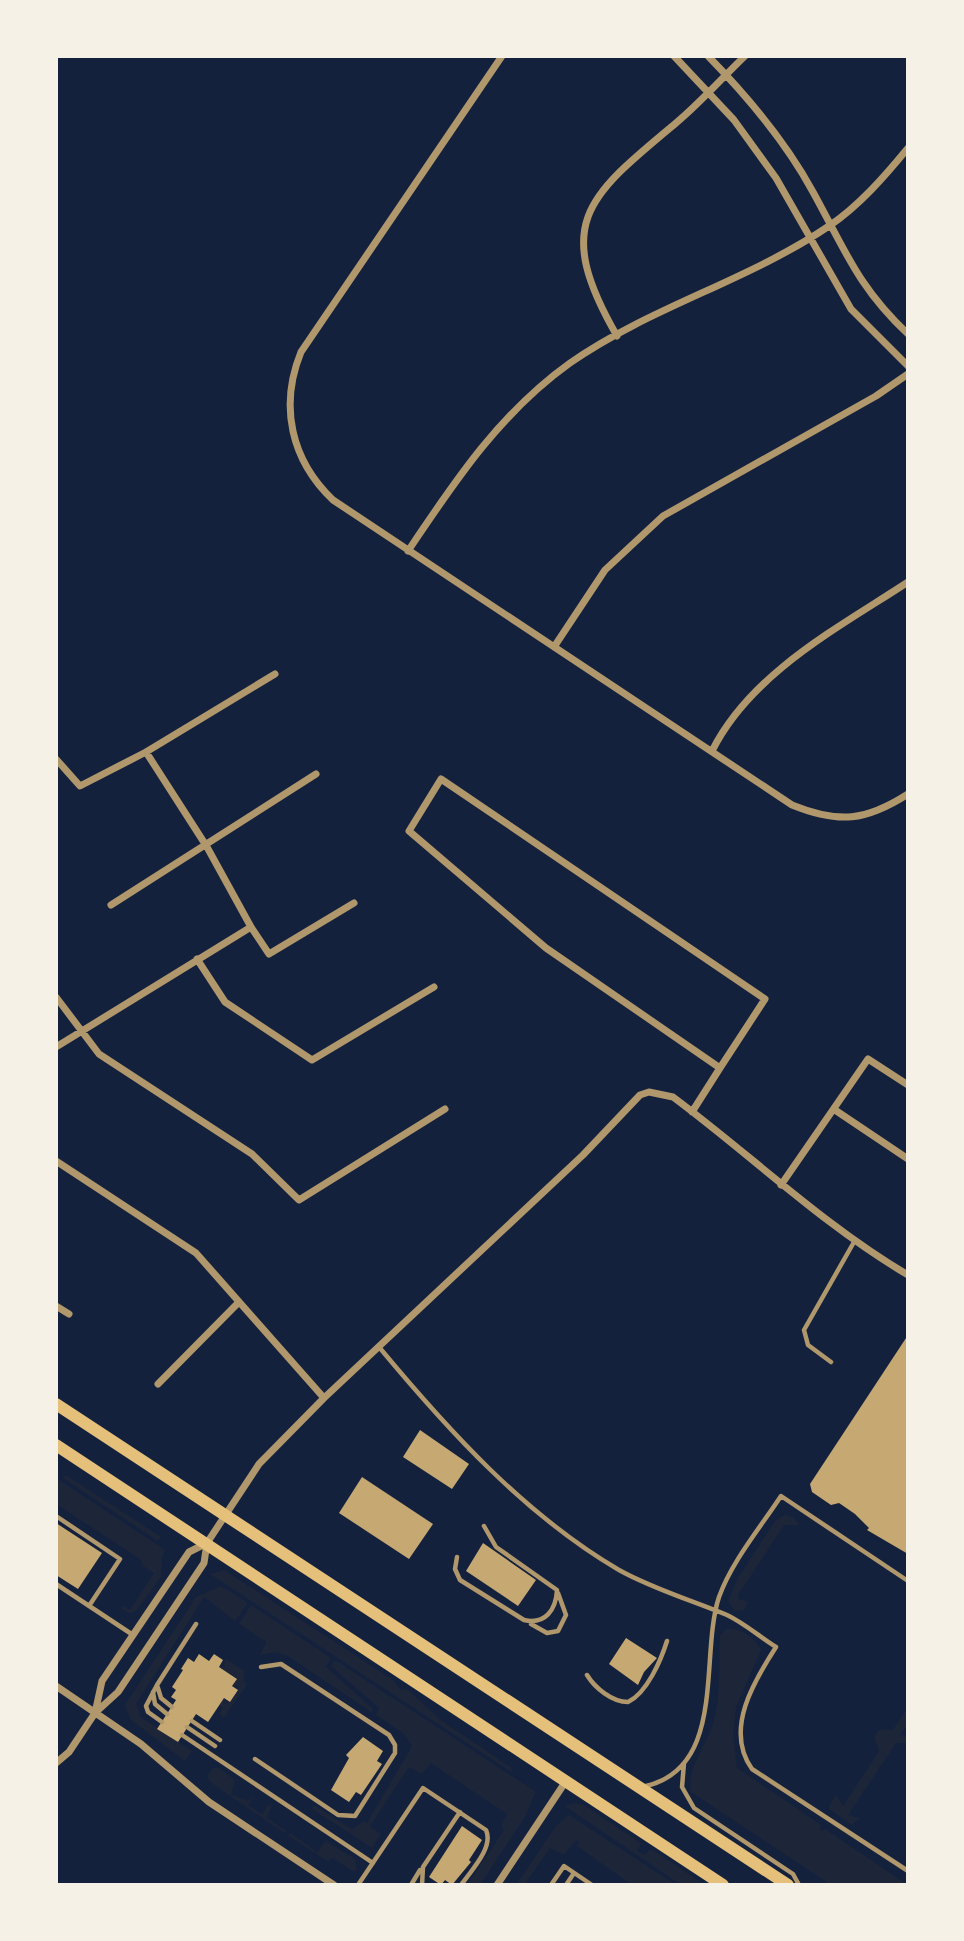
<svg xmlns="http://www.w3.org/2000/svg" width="964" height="1941" viewBox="0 0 964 1941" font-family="'Titillium Web',sans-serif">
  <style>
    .green { fill: #1d2539 }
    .building { fill: #c6a872 }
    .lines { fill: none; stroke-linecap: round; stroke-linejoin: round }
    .service { stroke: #b1986c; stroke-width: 4.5 }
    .minor { stroke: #b1986c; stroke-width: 7 }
    .secondary { stroke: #e5c07b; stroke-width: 12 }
  </style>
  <rect width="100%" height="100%" fill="#14213d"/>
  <path class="green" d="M66,1475L161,1537L158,1541L63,1478Z
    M56,1478L165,1550L162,1556L161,1577L136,1611L129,1613L121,1608L122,1606L130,1610L154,1573L143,1566L140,1559L56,1504Z
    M785,1515L793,1517L800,1525H784L738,1595V1599L748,1602L744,1610L735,1611L728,1601L738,1578L775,1521Z
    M224,1570L393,1680L401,1690L407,1689L442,1721L510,1767L514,1774L210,1574Z
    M221,1586L248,1603L235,1621L204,1597L136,1704L141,1717L192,1751L185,1761L130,1719L125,1705L196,1597Z
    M251,1605L331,1658L326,1667L373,1709L371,1712L288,1656L276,1652L260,1655L266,1642L239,1624Z
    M726,1629C740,1627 755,1638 761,1650L736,1707L733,1735L737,1768L821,1825L819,1829L823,1831L825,1829L908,1885H831L691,1792C686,1768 706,1747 713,1724C722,1694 718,1666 720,1636Z
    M225,1658L244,1671V1682L247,1684L224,1718L219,1714L223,1708L219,1705L224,1698L226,1703L231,1701L238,1691L237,1686H232L237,1678L219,1667L224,1666Z
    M335,1660L536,1792L523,1820L480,1885H467L504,1830L501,1824L507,1814L431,1763L422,1774L409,1767L370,1826L381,1834L372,1848L312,1809L314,1805L352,1829L364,1821L367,1823L412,1746L403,1733L376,1715L379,1708L331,1666Z
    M908,1707V1724L900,1735L908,1736V1743H896L848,1815L860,1818L852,1825L829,1809V1806L836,1795L843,1806L879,1751L874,1737L879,1730H893Z
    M213,1768H219L235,1780L231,1795L248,1801L254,1794L248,1805L262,1814L268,1805H272L267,1818L286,1831L284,1833L210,1782L207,1776Z
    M575,1803L584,1805L636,1840L641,1844L637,1851L645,1855L649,1850H653L705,1885H681L565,1806Z
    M569,1815L676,1885H632L577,1846L579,1842L576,1840L564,1855L550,1848L524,1885H516L556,1826Z
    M290,1833L317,1852L326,1841L355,1859L357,1870L352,1871L333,1858L327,1861L289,1836Z"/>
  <path class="building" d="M908,1335V1554L867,1530L869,1528L855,1514L839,1503L831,1505L812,1492L810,1484Z
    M420,1430L469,1464L452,1489L403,1457Z
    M362,1477L433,1524L409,1559L339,1513Z
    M56,1523L102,1553L78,1589L56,1575Z
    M483,1543L536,1580L518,1606L466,1571Z
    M626,1638L657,1658L644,1672L638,1685L609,1664Z
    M199,1654L209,1661L214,1654L223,1660L219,1667L237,1679L232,1686L238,1690L230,1702L224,1698L208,1722L196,1714L178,1742L157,1729L176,1700L171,1697L176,1690L172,1687L183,1670L181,1669L188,1658L194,1662Z
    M363,1737L383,1751L377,1761L382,1764L361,1795L356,1792L349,1802L331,1790L349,1758L346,1755Z
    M462,1826L482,1840L469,1860L471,1862L452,1885L445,1880L441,1885L429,1877Z"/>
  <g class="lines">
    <path class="service" d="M379,1347C448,1430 525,1515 619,1570C653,1589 691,1600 727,1615C744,1623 760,1637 776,1647C754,1681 724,1730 752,1769L908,1871
      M831,1362L808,1345L804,1330L854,1242
      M56,1516L120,1559L89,1606
      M457,1557L455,1569L460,1580L524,1620C545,1625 556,1610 557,1590L496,1547L484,1526
      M56,1584L133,1635
      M531,1624L547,1633L558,1631L566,1615L558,1593
      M587,1675C595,1688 612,1702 628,1702C647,1693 661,1660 667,1641
      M157,1685L146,1706L148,1712L162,1722
      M153,1692L155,1704L167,1714
      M172,1707L161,1698L157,1685L196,1624
      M192,1721L220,1740
      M187,1727L215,1746
      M182,1735L373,1863
      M255,1759L338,1815L355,1816L395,1753V1745L389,1735L281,1664L261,1667
      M684,1763L682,1787L694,1808L793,1874L799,1885
      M642,1787C728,1770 699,1657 719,1597C732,1561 760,1528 781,1496L908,1581
      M358,1885L423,1788L486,1830C494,1847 471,1871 461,1885
      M411,1885L420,1870
      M422,1885L423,1867L460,1812
      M551,1885L564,1866L592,1885
      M566,1885L574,1873"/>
    <path class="minor" d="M502,56L301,352C279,406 291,460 333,500L792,805C839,824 866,821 908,794
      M674,56L734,120L776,178L851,309L908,366
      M708,56C747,96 786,142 813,192C845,250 858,287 908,334
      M617,336C552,223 587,197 676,123C700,103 722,78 745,56
      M408,551C455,481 500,413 570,363C650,307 748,281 829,226C859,206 885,176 908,148
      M554,647L605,570L663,516L876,396L908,374
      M712,751C751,673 838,628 908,582
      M56,759L80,786L146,752L275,674
      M111,905L316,774
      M251,927L269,954L354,903
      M197,959L225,1002L312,1060L434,987
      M56,997L99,1054L252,1154L299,1200L445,1109
      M56,1047L251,927L207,847L146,752
      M835,1110L908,1159
      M692,1112L720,1068L546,948L409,831L441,779L765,999L720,1068
      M56,1161L196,1253L324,1398
      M781,1185L868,1059L908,1085
      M56,1306L69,1314
      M158,1384L238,1303
      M56,1686L141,1744L209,1802L334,1885
      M95,1713L102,1681L189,1552L207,1543
      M56,1763L69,1752L95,1713L118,1692L204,1563L207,1543L259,1464L324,1398L583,1155L640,1095L649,1092L673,1097C752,1156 822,1224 908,1275
      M497,1885L566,1781"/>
    <path class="secondary" d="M56,1404L788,1885
      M56,1445L723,1885"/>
  </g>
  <rect width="964" height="1941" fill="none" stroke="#f6f1e7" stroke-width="116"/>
</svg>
